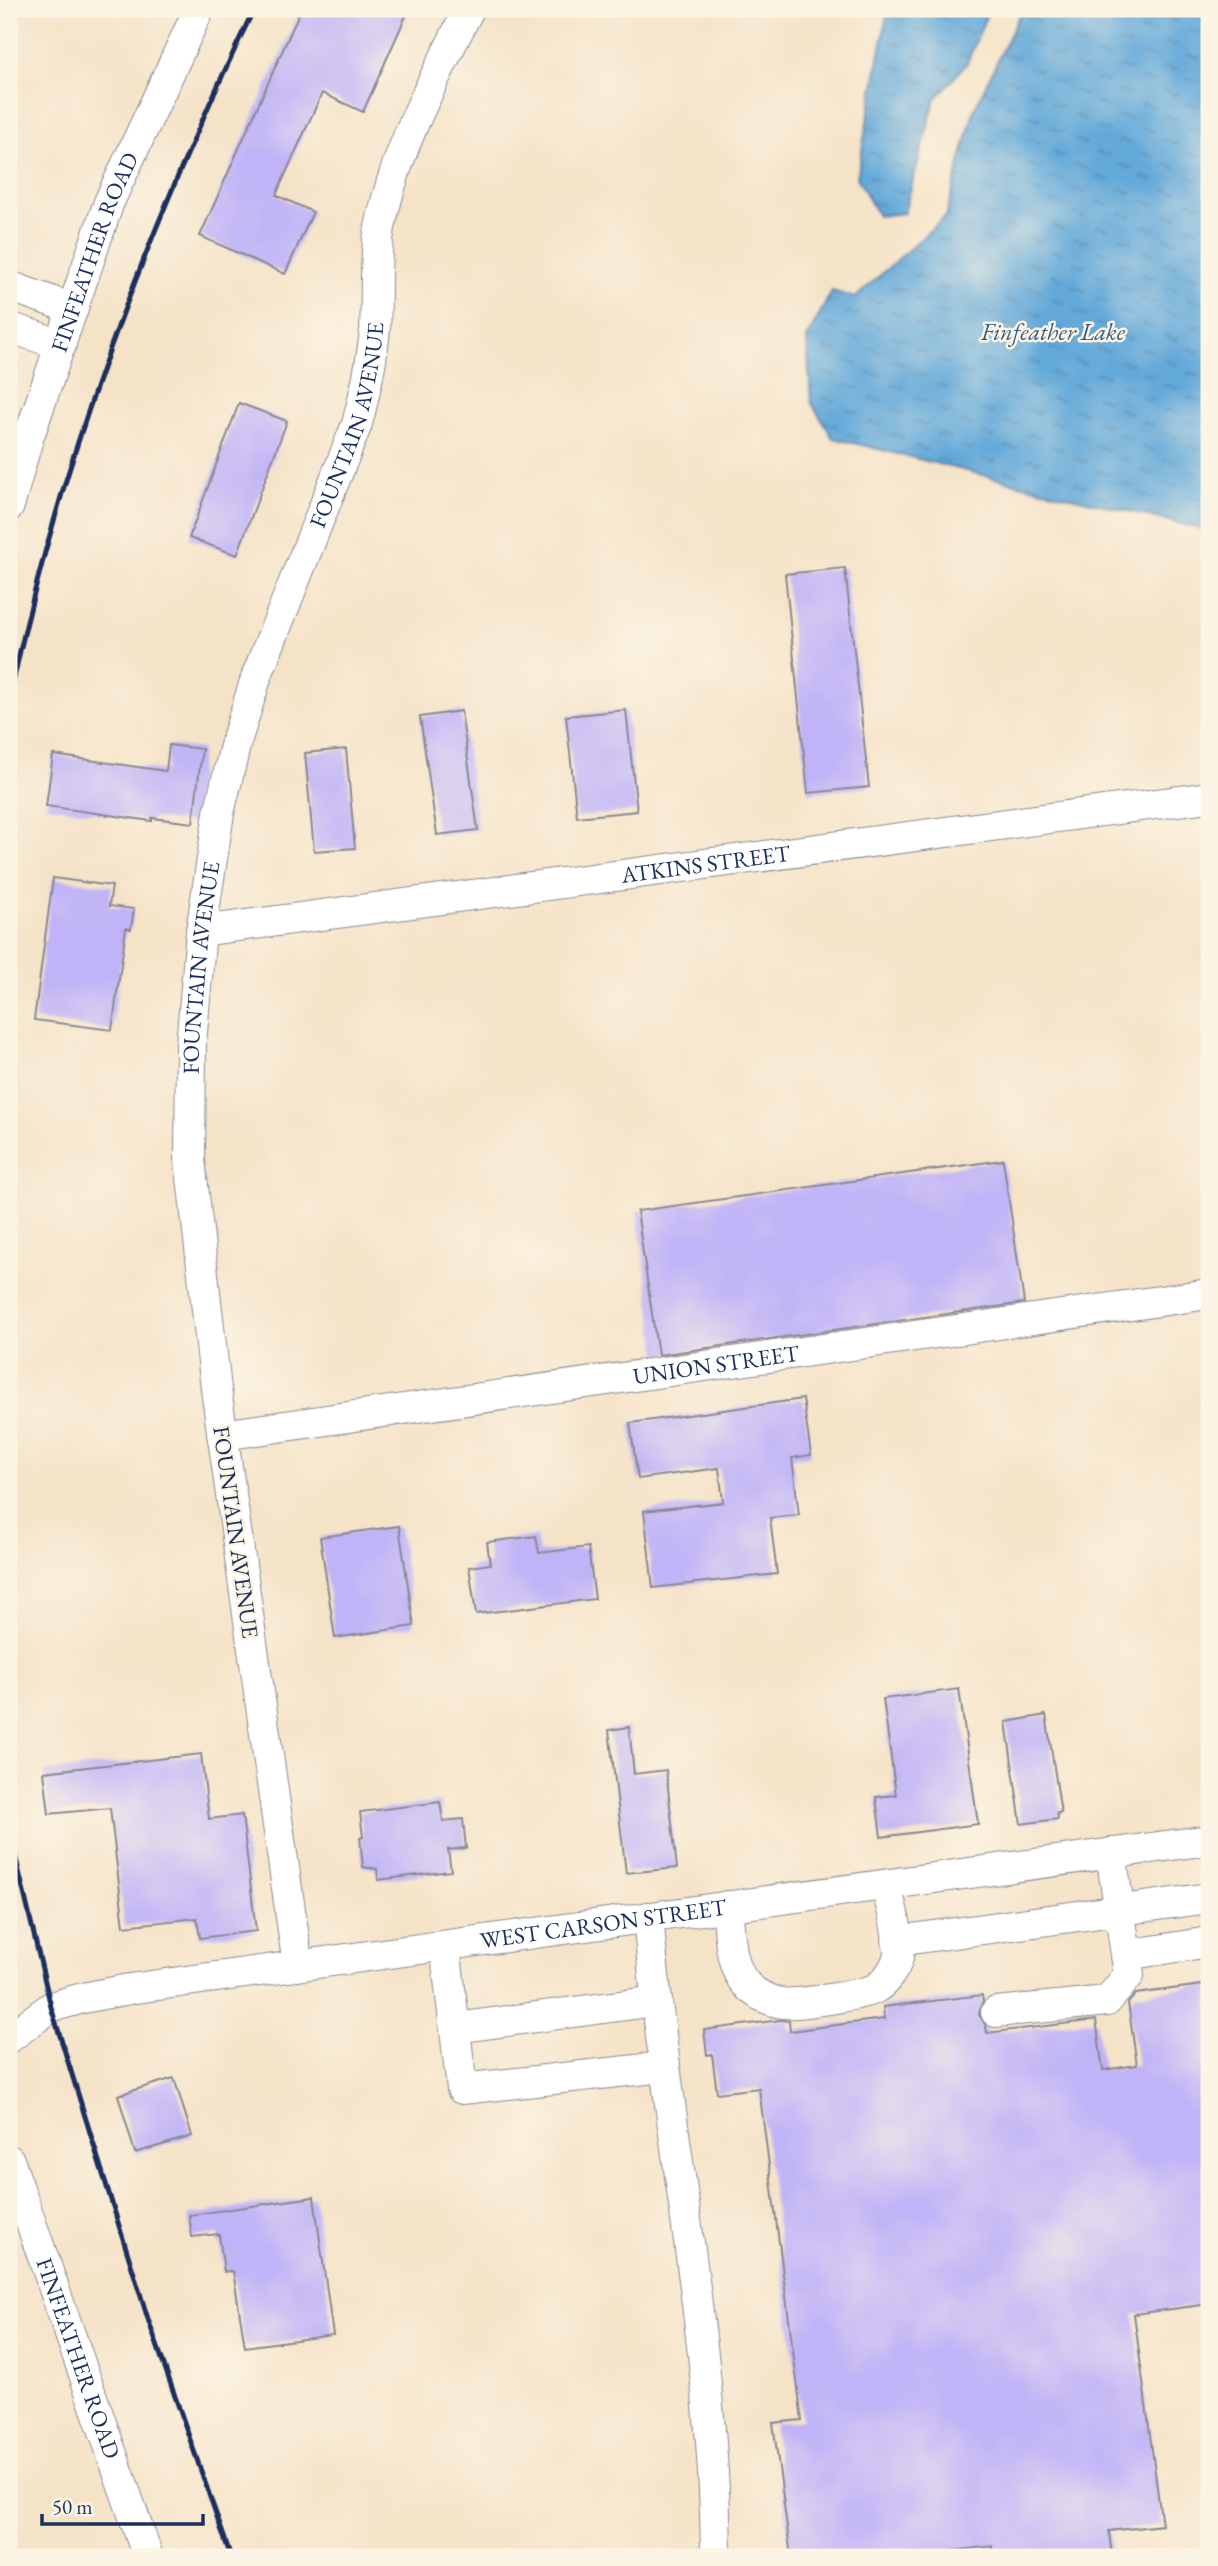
<svg xmlns="http://www.w3.org/2000/svg" width="1218" height="2566" viewBox="0 0 1218 2566" font-family="'EB Garamond',serif">
  <style>
    .water { fill: url(#water-ripples); stroke: #3f6c9c; stroke-width: 2 }
    .building { fill: #c0b3f7 }
    .lines { fill: none; stroke-linecap: round; stroke-linejoin: round }
    .minor-casing { stroke: #888993; stroke-width: 32 }
    .minor { stroke: #fff; stroke-width: 30 }
    .rail { stroke: #1b2f5e; stroke-width: 5 }
    .labels { text-anchor: middle; dominant-baseline: central; stroke-width: 5; stroke-linejoin: round; paint-order: stroke }
    .street-label { font-size: 23px; fill: #1b2f5e; stroke: #fcf5e5 }
    .water-label { font-size: 24px; font-style: italic; fill: #345a89; stroke: #fcf5e5 }
  </style>
  <defs>
    <pattern id="water-ripples" width="26" height="14" patternUnits="userSpaceOnUse" patternTransform="scale(1.75)"><rect width="26" height="14" fill="#63a9d9"/><path d="M2 4q2-2 4 0t4 0M15 11q2-2 4 0t4 0" fill="none" stroke="#518ab3"/></pattern>
  </defs>
  <rect width="100%" height="100%" fill="#fcf5e5"/>
  <filter id="ink" filterUnits="userSpaceOnUse"><feTurbulence type="fractalNoise" baseFrequency=".0143" numOctaves="2"/><feDisplacementMap in="SourceGraphic" scale="14" xChannelSelector="R" yChannelSelector="G"/><feConvolveMatrix kernelMatrix="1 2 1 2 8 2 1 2 1" color-interpolation-filters="sRGB"/></filter>
  <filter id="wash" filterUnits="userSpaceOnUse"><feTurbulence type="fractalNoise" baseFrequency=".00686" numOctaves="4" result="noise"/><feDisplacementMap in="SourceGraphic" scale="28" xChannelSelector="R" yChannelSelector="G"/><feGaussianBlur stdDeviation="1.57" result="paint"/><feColorMatrix in="noise" values="0 0 0 0 0 0 0 0 0 0 0 0 0 0 0 0 0 1.4 0 .05"/><feComposite in="paint" operator="in"/></filter>
  <g filter="url(#wash)">
    <rect width="100%" height="100%" fill="#f5e3c8"/>
    <path class="water" d="M888,9H989L967,63L935,100L904,213L878,216L857,177Z
      M1022,9H1209V531L833,438L811,402L807,338L832,291L855,298L946,216L974,110Z"/>
    <g id="blocks">
      <path class="building" d="M301,9H409L363,112L322,93L276,195L313,212L285,274L200,236Z
        M239,403L287,421L237,555L189,538Z
        M845,568L869,787L808,793L785,574Z
        M626,710L637,811L577,817L566,716Z
        M461,711L478,830L437,835L420,717Z
        M169,745L202,749L193,823L152,818V821L46,806L53,755L166,771Z
        M346,749L355,848L314,851L305,753Z
        M53,878L112,886L109,906L134,909L131,929L126,928L112,1030L34,1020Z
        M1003,1160L1024,1303L658,1355L637,1211Z
        M803,1399L811,1455L792,1458L799,1515L770,1518L777,1574L653,1588L644,1511L723,1502L719,1468L638,1479L630,1423Z
        M399,1526L414,1626L335,1638L320,1537Z
        M536,1536L539,1553L588,1547L595,1599L476,1614L469,1567L490,1564L487,1542Z
        M959,1689L978,1824L881,1837L876,1797L896,1795L883,1699Z
        M1046,1715L1061,1813H1057L1058,1819L1021,1824L1006,1722Z
        M629,1727L634,1774L666,1770L677,1868L626,1873L609,1730Z
        M201,1754L209,1819L242,1815L256,1931L200,1938L197,1918L124,1926L110,1808L49,1814L44,1772Z
        M440,1802L443,1821L463,1819L466,1848L448,1850L451,1871L378,1880L377,1869L363,1867L360,1838L363,1837L360,1812Z
        M1209,1984V2304L1134,2314L1162,2525L1109,2531L1112,2557H993L992,2546L902,2557H791L773,2423L802,2420L759,2088L717,2093L712,2054L707,2055L704,2030L780,2020L789,2021L790,2031L851,2023L884,2019L883,2007L982,1995L983,2001L979,2014L986,2026L987,2033L1096,2020L1103,2070L1137,2065L1128,2003L1136,1994Z
        M174,2078L192,2136L135,2153L118,2095Z
        M314,2197L333,2335L245,2347L233,2271L224,2272L219,2234L192,2237L189,2215Z"/>
    </g>
  </g>
  <g filter="url(#ink)">
    <use href="#blocks" fill-opacity="0" stroke="#888993" stroke-width="2"/>
    <g class="lines">
      <defs>
        <g id="minor">
          <path d="M9,286L73,309"/>
          <path d="M9,327L61,345"/>
          <path id="s1" d="M9,506L27,442L109,202L199,9"/>
          <path id="s2" d="M201,931L1209,797"/>
          <path id="s3" d="M222,1435L1209,1294"/>
          <path d="M727,1906C730,1931 729,1964 745,1983C753,1993 769,2001 782,2003C795,2005 866,1995 876,1988C885,1983 895,1969 898,1958C902,1940 890,1904 886,1885"/>
          <path d="M648,1917C667,2131 714,2342 716,2557"/>
          <path d="M897,1941L1209,1898"/>
          <path d="M445,1946L462,2089L664,2067"/>
          <path d="M1126,1955L1209,1942"/>
          <path id="s4" d="M298,1966L216,1389L190,1160L191,1044L201,931L219,813L236,742L257,675L357,424C365,393 372,362 375,329C377,298 374,264 379,233C394,152 433,81 469,9"/>
          <path d="M996,2012L1107,2001L1129,1975L1111,1853"/>
          <path d="M455,2028L656,2001"/>
          <path id="s5" d="M9,2038L51,2007L83,1998L129,1989L1209,1840"/>
          <path id="s6" d="M9,2160L148,2557"/>
        </g>
      </defs>
      <use href="#minor" class="minor-casing"/>
      <use href="#minor" class="minor"/>
      <path class="rail" d="M9,701C59,460 147,230 254,9
        M9,1829L51,2007L148,2319L231,2557"/>
    </g>
  </g>
  <g class="labels">
    <g class="street-label">
      <text stroke="none"><textPath href="#s1" startOffset="268">FINFEATHER ROAD</textPath></text>
      <text stroke="none"><textPath href="#s4" startOffset="1572">FOUNTAIN AVENUE</textPath></text>
      <text stroke="none"><textPath href="#s2" startOffset="509">ATKINS STREET</textPath></text>
      <text stroke="none"><textPath href="#s4" startOffset="1006">FOUNTAIN AVENUE</textPath></text>
      <text stroke="none"><textPath href="#s3" startOffset="499">UNION STREET</textPath></text>
      <text transform="translate(236 1532) rotate(82)">FOUNTAIN AVENUE</text>
      <text stroke="none"><textPath href="#s5" startOffset="611">WEST CARSON STREET</textPath></text>
      <text stroke="none"><textPath href="#s6" startOffset="210">FINFEATHER ROAD</textPath></text>
    </g>
    <g class="water-label">
      <text x="1053" y="331">Finfeather Lake</text>
    </g>
  </g>
  <rect width="1218" height="2566" fill="none" stroke="#fcf5e5" stroke-width="35"/>
  <path d="M42 2514v10h161v-10" fill="none" stroke="#1b2f5e" stroke-width="3.5"/>
  <text x="52" y="2514" font-size="21" fill="#1b2f5e" stroke="#fcf5e5" stroke-width="5" paint-order="stroke">50 m</text>
</svg>
